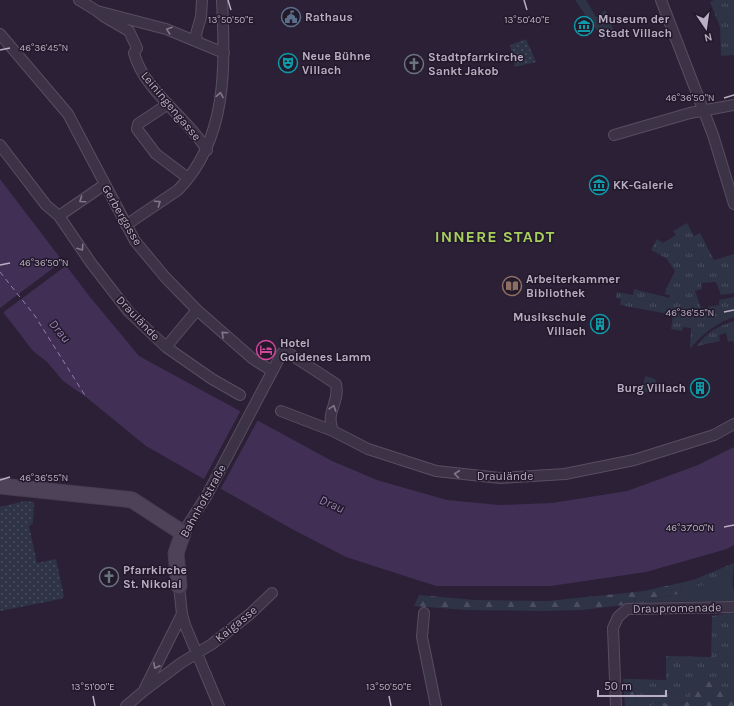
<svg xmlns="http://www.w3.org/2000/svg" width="734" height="706" viewBox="0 0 734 706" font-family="Karla,sans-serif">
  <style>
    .grass { fill: url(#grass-tufts) }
    .forest { fill: url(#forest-firs) }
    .park { fill: #2e3346 }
    .garden { fill: url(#garden-dots) }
    .water { fill: #422f56 }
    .pier { fill: #2b2035 }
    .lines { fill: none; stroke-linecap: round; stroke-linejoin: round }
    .ferry { stroke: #967eaf; stroke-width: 1; stroke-dasharray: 5 4; stroke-linecap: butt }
    .street-casing { stroke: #584e61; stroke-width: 12 }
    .secondary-casing { stroke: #463d50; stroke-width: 17 }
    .street { stroke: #3d3346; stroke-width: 10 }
    .secondary { stroke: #4e4259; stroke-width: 15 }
    .oneway { stroke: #81778b }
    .ticks { fill: none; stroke: #b9aec3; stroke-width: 1.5 }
    .labels { text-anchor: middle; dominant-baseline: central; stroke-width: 3; stroke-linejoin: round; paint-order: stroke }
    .poi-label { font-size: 12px; font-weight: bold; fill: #b9aec3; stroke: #22192b; text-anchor: start }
    .street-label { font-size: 12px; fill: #b9aec3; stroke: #22192b }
    .water-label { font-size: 13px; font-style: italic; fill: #967eaf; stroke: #22192b }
    .district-label { font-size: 16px; font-weight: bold; letter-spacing: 1px; fill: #a7cf5d; stroke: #22192b }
    .ticks-label { font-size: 10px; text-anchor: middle; fill: #b9aec3; stroke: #22192b; stroke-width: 3; stroke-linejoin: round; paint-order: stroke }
  </style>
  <defs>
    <pattern id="grass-tufts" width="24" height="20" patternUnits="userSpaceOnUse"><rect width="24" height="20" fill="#2e3346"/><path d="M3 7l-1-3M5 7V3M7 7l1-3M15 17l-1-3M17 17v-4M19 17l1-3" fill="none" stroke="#4a4e5f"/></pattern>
    <pattern id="forest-firs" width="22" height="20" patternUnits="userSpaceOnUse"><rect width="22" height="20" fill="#2e3346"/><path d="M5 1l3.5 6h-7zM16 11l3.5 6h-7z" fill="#4a4e5f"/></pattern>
    <pattern id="garden-dots" width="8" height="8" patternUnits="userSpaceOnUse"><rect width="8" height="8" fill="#2e3346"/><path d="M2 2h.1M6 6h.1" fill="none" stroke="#4a4e5f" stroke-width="1.8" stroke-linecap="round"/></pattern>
  </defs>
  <rect width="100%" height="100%" fill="#2b2035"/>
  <path class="grass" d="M714,0H734V55L721,56L720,27L710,2Z
    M687,223L694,236L700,233L714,260L734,254V293L721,295L716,282L701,283L702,289L695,291L701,308L719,305V300L734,297V317C715,324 702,334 690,349L691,328L683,327L682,331L671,329L673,315L620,305L621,299L616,298L617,292L633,295L634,289L669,298L670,295L665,294L666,289L675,271L666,258L651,250L657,239L663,243L676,235L673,231Z
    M734,321V346L733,341L728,342L726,333L719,335L720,341L697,346C706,332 719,326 734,321Z
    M645,376L655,379L658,385L650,391L642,393Z
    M734,563L732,586L734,589V601L679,594L681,591L680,583L693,580Z
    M729,613L734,614V691L718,690L708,678L689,701L672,704L656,702L651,706H637L633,679L666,680V656L711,657L712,616Z"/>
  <path class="forest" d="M680,583L681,591L679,594L650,599L649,602L582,610L541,611L467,610L414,606L419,595L475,600L548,601L644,591Z
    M708,678L718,689L734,691V706H651L656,702L672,704L689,701L697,679Z
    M623,679H633L637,706H625Z"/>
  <path class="park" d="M575,0H586L596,17L605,10L616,35L602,40L589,17L587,18Z
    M732,578L734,601L649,602L650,599L679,594L681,591Z"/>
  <path class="garden" d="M526,39L536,62L515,67L510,45Z
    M25,501L34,502L33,523L29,526L37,563L56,559L64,596L61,599L0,611V507Z"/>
  <path class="water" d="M0,179L90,297L139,356L332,461L377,480L447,500L499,505L552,503L627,491L698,465L734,447V545L727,549L646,572L551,586H436L346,557L290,528L146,446L86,397L63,381L47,362L33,351L0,308Z"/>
  <path class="pier" d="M64,260L67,265L1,314L0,308Z
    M242,408L259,418L220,490L203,481Z"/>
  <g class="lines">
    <path class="ferry" d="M0,272L35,316L86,397"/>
    <defs>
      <path id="street" d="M79,0L97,11L166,29L224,53
        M661,0L713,135L734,204
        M97,11L103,16L129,31L137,48L134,53C144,91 187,117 207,150
        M0,34L68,114L135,241L165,277L197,310L253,359L272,371
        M197,41L196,34L201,17L202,0
        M168,104L138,124L137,129L156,154L188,178
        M614,135L690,113L734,105
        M0,145L46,205L59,216L91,263L129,312L166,347L212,379L240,395
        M59,216L104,185
        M126,225L178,190C228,139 225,67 222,0
        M166,347L197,310
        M281,411L333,431L368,449L436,471L500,478L565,474L634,460L714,435L734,424
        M183,533L207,495L282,353L285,352L290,354L336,384C340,404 325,411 333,431
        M179,586L182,614L185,625L219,706
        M424,613L422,637L436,706
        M145,688L182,614
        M126,706L145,690L181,663L212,644L250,614L272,593
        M616,706L613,628L618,617L627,609L734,607"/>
      <path id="secondary" d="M0,486L125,499L132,500L183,533L176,553L179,586"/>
    </defs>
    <use href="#street" class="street-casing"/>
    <use href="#secondary" class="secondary-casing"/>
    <use href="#street" class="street"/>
    <use href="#secondary" class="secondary"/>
  </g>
  <defs><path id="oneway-chevron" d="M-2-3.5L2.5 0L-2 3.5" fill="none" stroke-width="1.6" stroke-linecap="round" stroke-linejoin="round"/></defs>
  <g class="oneway">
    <use href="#oneway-chevron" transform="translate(169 30) rotate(-161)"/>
    <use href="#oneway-chevron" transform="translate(220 95) rotate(-79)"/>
    <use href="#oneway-chevron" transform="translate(82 200) rotate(145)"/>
    <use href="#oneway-chevron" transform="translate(158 203) rotate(-34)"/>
    <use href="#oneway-chevron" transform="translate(81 248) rotate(56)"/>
    <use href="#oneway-chevron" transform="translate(224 334) rotate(-138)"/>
    <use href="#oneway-chevron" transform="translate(333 408) rotate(-72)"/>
    <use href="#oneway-chevron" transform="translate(457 474) rotate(-173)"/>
    <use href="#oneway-chevron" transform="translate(156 666) rotate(117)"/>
  </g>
  <path class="ticks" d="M228,0L231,10M524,0L527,10M0,50L10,48M724,98L734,95M0,265L10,263M724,312L734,310M0,480L10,477M724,527L734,525M93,696L95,706M389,696L391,706"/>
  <defs>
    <symbol id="civic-ring" viewBox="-11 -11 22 22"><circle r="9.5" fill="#22192b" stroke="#5c6f8a" stroke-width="1.5"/><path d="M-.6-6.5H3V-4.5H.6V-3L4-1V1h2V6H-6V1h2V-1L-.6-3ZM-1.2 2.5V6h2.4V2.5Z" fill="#5c6f8a"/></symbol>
    <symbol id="museum-ring" viewBox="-11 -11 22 22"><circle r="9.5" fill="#22192b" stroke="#0f9aa8" stroke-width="1.5"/><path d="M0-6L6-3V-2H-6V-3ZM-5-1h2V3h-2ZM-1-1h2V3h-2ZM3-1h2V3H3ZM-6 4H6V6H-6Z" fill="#0f9aa8"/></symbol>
    <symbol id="theatre-ring" viewBox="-11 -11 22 22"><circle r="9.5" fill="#22192b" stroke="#0f9aa8" stroke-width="1.5"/><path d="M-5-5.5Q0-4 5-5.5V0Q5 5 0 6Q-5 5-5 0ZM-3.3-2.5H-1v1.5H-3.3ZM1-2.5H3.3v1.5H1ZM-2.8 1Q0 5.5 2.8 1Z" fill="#0f9aa8"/></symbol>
    <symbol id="church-ring" viewBox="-11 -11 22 22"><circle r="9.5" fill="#22192b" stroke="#6b7280" stroke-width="1.5"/><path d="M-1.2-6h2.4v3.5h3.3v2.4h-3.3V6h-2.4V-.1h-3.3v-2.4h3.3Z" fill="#6b7280"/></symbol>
    <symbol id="library-ring" viewBox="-11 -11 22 22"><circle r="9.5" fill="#22192b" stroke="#8d6e63" stroke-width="1.5"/><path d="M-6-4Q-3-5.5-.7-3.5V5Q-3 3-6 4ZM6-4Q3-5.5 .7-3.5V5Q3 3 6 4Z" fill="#8d6e63"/></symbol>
    <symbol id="building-ring" viewBox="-11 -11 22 22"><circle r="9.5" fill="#22192b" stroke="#0f9aa8" stroke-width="1.5"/><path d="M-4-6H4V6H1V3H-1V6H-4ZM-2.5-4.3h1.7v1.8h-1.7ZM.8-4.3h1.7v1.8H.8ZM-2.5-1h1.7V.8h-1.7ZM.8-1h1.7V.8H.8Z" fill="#0f9aa8"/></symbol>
    <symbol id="hotel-ring" viewBox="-11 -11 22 22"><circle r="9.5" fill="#22192b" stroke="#d1479c" stroke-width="1.5"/><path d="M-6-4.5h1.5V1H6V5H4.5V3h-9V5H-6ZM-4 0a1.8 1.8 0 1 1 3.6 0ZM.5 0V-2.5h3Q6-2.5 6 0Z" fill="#d1479c"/></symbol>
  </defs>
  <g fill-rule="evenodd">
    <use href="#civic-ring" x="280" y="6" width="22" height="22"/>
    <use href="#museum-ring" x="573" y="15" width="22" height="22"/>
    <use href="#theatre-ring" x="277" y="52" width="22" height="22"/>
    <use href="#church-ring" x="403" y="53" width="22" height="22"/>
    <use href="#museum-ring" x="588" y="174" width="22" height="22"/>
    <use href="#library-ring" x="501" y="275" width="22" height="22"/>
    <use href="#building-ring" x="589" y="313" width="22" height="22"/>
    <use href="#hotel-ring" x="255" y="339" width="22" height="22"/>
    <use href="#building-ring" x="689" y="377" width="22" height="22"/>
    <use href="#church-ring" x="98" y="566" width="22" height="22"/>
  </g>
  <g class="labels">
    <g class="poi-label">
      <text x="305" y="17">Rathaus</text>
      <text x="598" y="19">Museum der<tspan x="598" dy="14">Stadt Villach</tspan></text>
      <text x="302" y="56">Neue Bühne<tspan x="302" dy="14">Villach</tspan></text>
      <text x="428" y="57">Stadtpfarrkirche<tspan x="428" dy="14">Sankt Jakob</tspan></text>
      <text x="613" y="185">KK-Galerie</text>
      <text x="526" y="279">Arbeiterkammer<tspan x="526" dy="14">Bibliothek</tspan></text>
      <text x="586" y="317" text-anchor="end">Musikschule<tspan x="586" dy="14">Villach</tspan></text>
      <text x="280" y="343">Hotel<tspan x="280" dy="14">Goldenes Lamm</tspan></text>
      <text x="686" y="388" text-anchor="end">Burg Villach</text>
      <text x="123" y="570">Pfarrkirche<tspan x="123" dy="14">St. Nikolai</tspan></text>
    </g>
    <g class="street-label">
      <text transform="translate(171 106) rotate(50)">Leiningengasse</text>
      <text transform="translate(122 215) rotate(60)">Gerbergasse</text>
      <text transform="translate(138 318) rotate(46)">Draulände</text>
      <text x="505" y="476">Draulände</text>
      <text transform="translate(203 501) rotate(-61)">Bahnhofstraße</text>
      <text transform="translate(677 608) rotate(-1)">Draupromenade</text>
      <text transform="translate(236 624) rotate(-39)">Kaigasse</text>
    </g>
    <g class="water-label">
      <text transform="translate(60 331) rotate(50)">Drau</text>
      <text transform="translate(332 504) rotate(23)">Drau</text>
    </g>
    <g class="district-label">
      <text x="495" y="236">INNERE STADT</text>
    </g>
  </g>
  <g class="ticks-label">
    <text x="231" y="23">13°50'50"E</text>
    <text x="527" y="23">13°50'40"E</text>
    <text x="44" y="51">46°36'45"N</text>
    <text x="690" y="101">46°36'50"N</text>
    <text x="44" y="266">46°36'50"N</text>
    <text x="690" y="316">46°36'55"N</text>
    <text x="44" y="481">46°36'55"N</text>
    <text x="690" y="531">46°37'00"N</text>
    <text x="93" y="690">13°51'00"E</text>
    <text x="389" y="690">13°50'50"E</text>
  </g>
  <g transform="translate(706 28) rotate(167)" stroke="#22192b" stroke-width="3" paint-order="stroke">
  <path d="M0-3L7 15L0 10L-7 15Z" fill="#b9aec3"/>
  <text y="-6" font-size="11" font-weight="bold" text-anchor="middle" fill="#b9aec3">N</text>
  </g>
  <path d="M598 690v6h68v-6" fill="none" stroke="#b9aec3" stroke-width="2"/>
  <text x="604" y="690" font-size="12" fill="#b9aec3" stroke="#22192b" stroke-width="3" paint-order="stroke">50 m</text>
</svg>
